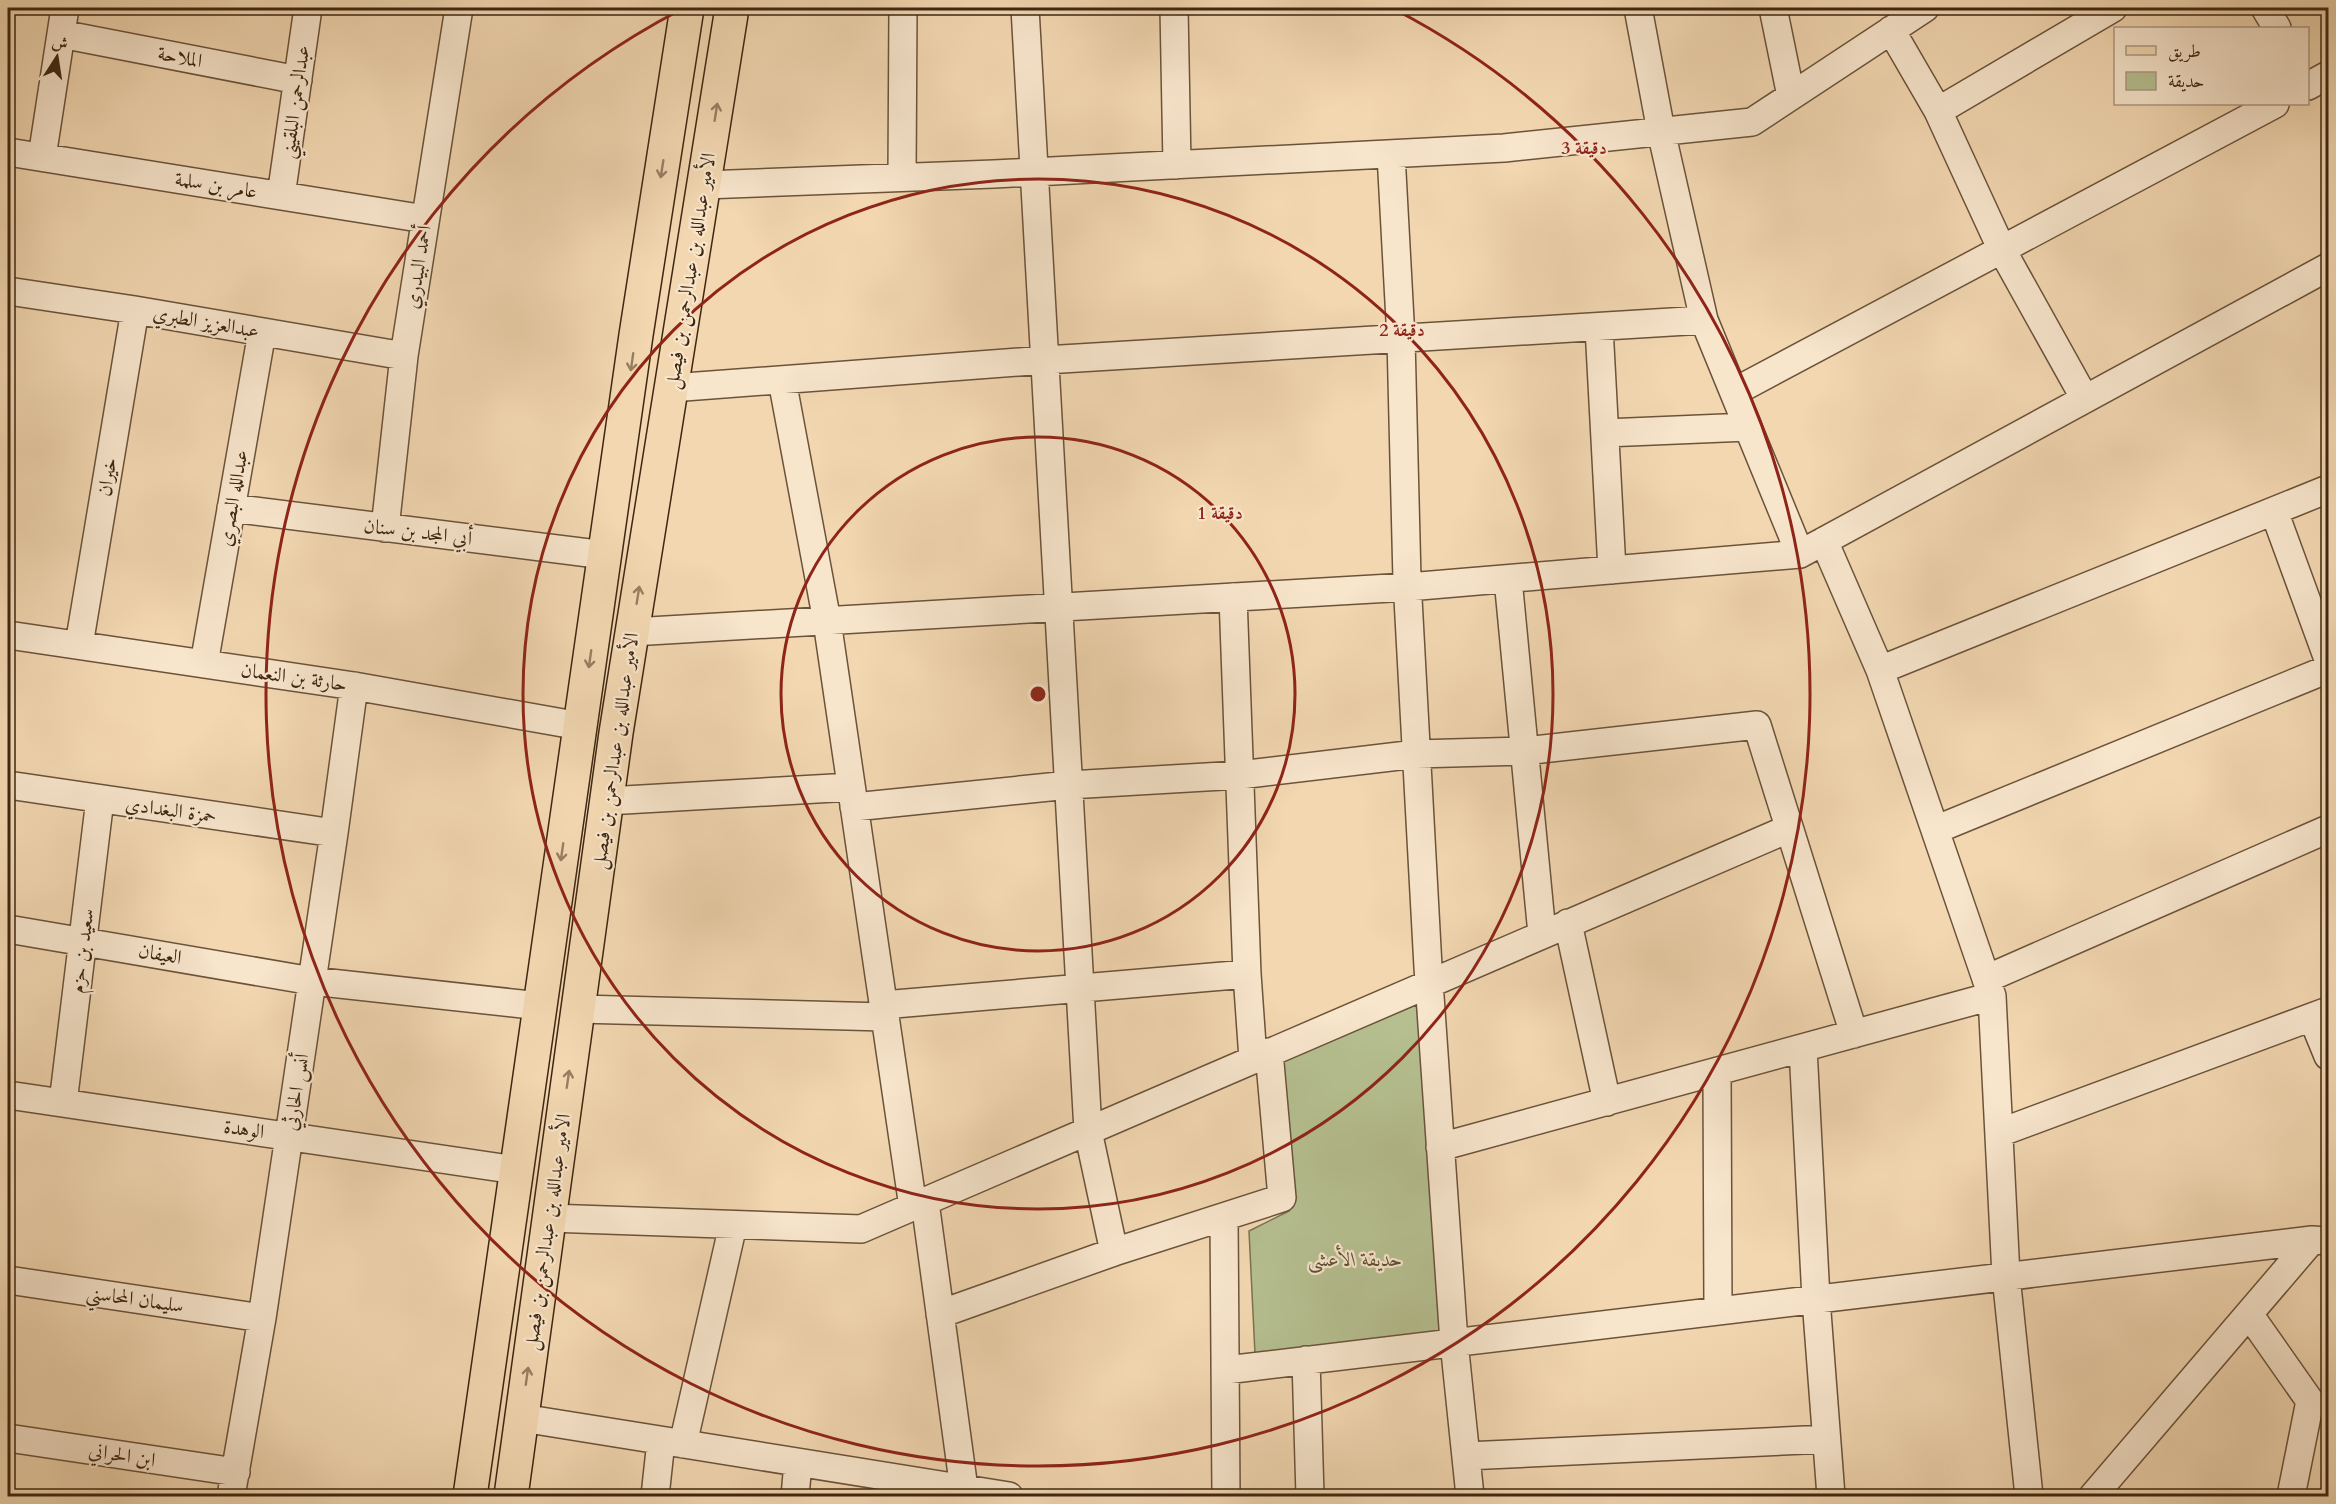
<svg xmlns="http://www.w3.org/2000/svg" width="2336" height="1504" viewBox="0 0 2336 1504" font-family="Cardo,Amiri,serif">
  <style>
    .green { fill: #b5bf90; stroke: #7a7351; stroke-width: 1.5 }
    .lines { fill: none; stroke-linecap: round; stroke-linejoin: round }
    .minor-casing { stroke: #6b533a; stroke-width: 30 }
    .major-casing { stroke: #3e2712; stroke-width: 36 }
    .minor { stroke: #f7e5cc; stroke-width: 27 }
    .major { stroke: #f2d7b1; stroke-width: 33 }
    .oneway { stroke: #987f62 }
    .ring { fill: none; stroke: #8f2418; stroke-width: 3 }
    .labels { text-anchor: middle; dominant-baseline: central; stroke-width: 4.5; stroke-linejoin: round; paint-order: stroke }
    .street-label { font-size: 20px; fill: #3e2712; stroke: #f7e5cc }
    .park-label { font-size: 20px; font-style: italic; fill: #5c4d32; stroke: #f7e5cc }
    .centre { fill: #8f2418; stroke: #f7e5cc; stroke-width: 3 }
    .ring-label { font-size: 18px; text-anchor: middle; font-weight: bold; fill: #8f2418; stroke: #f7e5cc; stroke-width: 4.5; stroke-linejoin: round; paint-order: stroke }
  </style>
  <rect width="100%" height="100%" fill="#f2d7b1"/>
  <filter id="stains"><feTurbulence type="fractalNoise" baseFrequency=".00333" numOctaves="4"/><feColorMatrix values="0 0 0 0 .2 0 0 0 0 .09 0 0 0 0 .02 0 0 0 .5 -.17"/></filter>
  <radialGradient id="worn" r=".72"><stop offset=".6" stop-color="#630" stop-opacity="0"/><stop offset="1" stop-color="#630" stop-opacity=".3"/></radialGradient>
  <path class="green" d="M1423,1002L1440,1331L1255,1354L1249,1231L1289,1211L1270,1065Z"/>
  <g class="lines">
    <defs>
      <path id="minor" d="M1025,8L1088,1131L1114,1252
        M1174,8L1177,165
        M1638,8L1661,131L1704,320L1800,554
        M1773,8L1791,96
        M2265,8L2277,28
        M1891,30L1938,111L2002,250L2085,399
        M61,34L298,80
        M2308,86L2328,75
        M1938,111L2113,8
        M8,152L425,219
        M1391,154L1401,339L1407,580L1428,967L1454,1342L1470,1496
        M42,157L65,8
        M902,177L903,8
        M704,185L994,174L1504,148L1752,122L1925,8
        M281,196L308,8
        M8,291L135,310L404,356
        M1599,327L1612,570
        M782,380L827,621L913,1207
        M671,388L1045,360L1704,320
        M1734,392L2275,104
        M1605,433L1748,427
        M231,508L605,555
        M2274,511L2328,659
        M385,528L404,356L459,8
        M1824,541L1880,670L1992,996L2006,1276L2029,1496
        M1508,579L1542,934
        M1233,597L1247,974L1253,1059
        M632,632L1408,587L1800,554L2328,267
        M8,635L354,686L580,726
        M79,645L135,310
        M204,664L262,332
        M1880,670L2328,489
        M8,785L334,833
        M607,801L851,787
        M854,807L1069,785L1240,775L1416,754L1524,751L1757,725L1854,1034
        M1935,830L2328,669
        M1568,923L1607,1102
        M8,929L312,981L540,1006
        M1986,979L2328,829
        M883,1005L1247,974
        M578,1009L885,1017
        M2312,1017L2328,1056
        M1803,1048L1816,1299L1831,1496
        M1717,1072L1718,1311
        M8,1095L516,1170
        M63,1103L100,799
        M1999,1133L2328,1011
        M1440,1147L1992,996
        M925,1202L964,1489
        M1224,1217L1226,1496
        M549,1218L861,1229L1788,829
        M8,1280L262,1318
        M940,1314L1114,1252L1282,1198L1269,1052
        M2249,1314L2310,1401L2291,1496
        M1306,1360L1310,1496
        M1226,1370L2312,1240L2328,1241
        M522,1418L1009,1496
        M8,1438L236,1472
        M683,1444L733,1225
        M1466,1456L1826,1439
        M231,1496L262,1318L334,833L354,686
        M655,1496L661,1441
        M795,1496L798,1463
        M2093,1496L2312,1240"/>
      <path id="major" d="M470,1496L636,335L687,8
        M511,1496L616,733L732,8"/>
    </defs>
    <use href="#minor" class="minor-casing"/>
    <use href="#major" class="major-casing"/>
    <use href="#minor" class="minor"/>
    <use href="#major" class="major"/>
  </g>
  <defs><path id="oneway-shaft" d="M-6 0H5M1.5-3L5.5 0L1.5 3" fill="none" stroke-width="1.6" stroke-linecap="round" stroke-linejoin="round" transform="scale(1.5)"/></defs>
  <g class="oneway">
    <use href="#oneway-shaft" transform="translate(716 112) rotate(-81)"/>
    <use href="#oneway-shaft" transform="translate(662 169) rotate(99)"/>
    <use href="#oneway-shaft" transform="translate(632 362) rotate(98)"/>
    <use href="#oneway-shaft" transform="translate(638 595) rotate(-81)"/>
    <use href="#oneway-shaft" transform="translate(590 659) rotate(98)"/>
    <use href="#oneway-shaft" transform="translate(562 852) rotate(98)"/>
    <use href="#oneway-shaft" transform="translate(568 1079) rotate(-82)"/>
    <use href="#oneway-shaft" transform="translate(527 1376) rotate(-82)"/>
  </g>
  <g class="ring">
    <circle cx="1038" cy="694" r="257"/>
    <circle cx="1038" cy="694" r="515"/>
    <path d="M1394 9A772 772 0 1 1 682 9"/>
  </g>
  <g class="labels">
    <g class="street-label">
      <text transform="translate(180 57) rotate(11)">الملاحة</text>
      <text transform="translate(295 102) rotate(-82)">عبدالرحمن البلقيني</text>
      <text transform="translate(216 185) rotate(9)">عامر بن سلمة</text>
      <text transform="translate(418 267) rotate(-81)">أحمد البيدري</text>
      <text transform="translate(690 271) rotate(-81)">الأمير عبدالله بن عبدالرحمن بن فيصل</text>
      <text transform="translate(206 322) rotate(10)">عبدالعزيز الطبري</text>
      <text transform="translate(107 477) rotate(-81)">خيران</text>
      <text transform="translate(233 498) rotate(-80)">عبدالله البصري</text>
      <text transform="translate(418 532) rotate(7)">أبي المجد بن سنان</text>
      <text transform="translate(294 677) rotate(8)">حارثة بن النعمان</text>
      <text transform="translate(615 751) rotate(-82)">الأمير عبدالله بن عبدالرحمن بن فيصل</text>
      <text transform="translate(171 810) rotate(8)">حمزة البغدادي</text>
      <text transform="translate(82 951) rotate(-83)">سعيد بن حزم</text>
      <text transform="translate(160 954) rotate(10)">العيفان</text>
      <text transform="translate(296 1092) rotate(-81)">أنس الحارثي</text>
      <text transform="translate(244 1129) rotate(8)">الوهدة</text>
      <text transform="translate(547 1232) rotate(-82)">الأمير عبدالله بن عبدالرحمن بن فيصل</text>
      <text transform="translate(135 1299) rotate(8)">سليمان المحاسني</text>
      <text transform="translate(122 1455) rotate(9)">ابن الحراني</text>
    </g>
    <g class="park-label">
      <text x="1355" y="1259">حديقة الأعشى</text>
    </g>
  </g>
  <circle cx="1038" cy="694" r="9" class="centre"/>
  <g class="ring-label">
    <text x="1584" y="154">3 دقيقة</text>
    <text x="1402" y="336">2 دقيقة</text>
    <text x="1220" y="519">1 دقيقة</text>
  </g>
  <rect width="2336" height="1504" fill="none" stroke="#f2d7b1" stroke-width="30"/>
  <rect x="9" y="9" width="2318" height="1486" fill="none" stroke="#3e2712" stroke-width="3"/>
  <rect x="15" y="15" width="2306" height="1474" fill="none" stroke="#3e2712" stroke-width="1.5"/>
  <rect x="2114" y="27" width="195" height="78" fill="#f7e5cc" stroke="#ad9982" stroke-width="1.5"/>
  <rect x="2126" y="46" width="30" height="9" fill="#f2d7b1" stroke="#ad9982" stroke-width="1.5"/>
  <text x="2168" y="57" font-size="18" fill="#3e2712">طريق</text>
  <rect x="2126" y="72" width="30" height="18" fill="#b5bf90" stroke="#ad9982" stroke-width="1.5"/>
  <text x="2168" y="87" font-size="18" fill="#3e2712">حديقة</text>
  <g transform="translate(57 57) rotate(12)" stroke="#f7e5cc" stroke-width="4.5" paint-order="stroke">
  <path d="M0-4.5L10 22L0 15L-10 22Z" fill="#3e2712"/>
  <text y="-9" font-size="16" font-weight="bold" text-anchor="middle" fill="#3e2712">ش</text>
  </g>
  <rect width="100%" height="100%" filter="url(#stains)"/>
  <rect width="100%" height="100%" fill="url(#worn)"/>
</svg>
